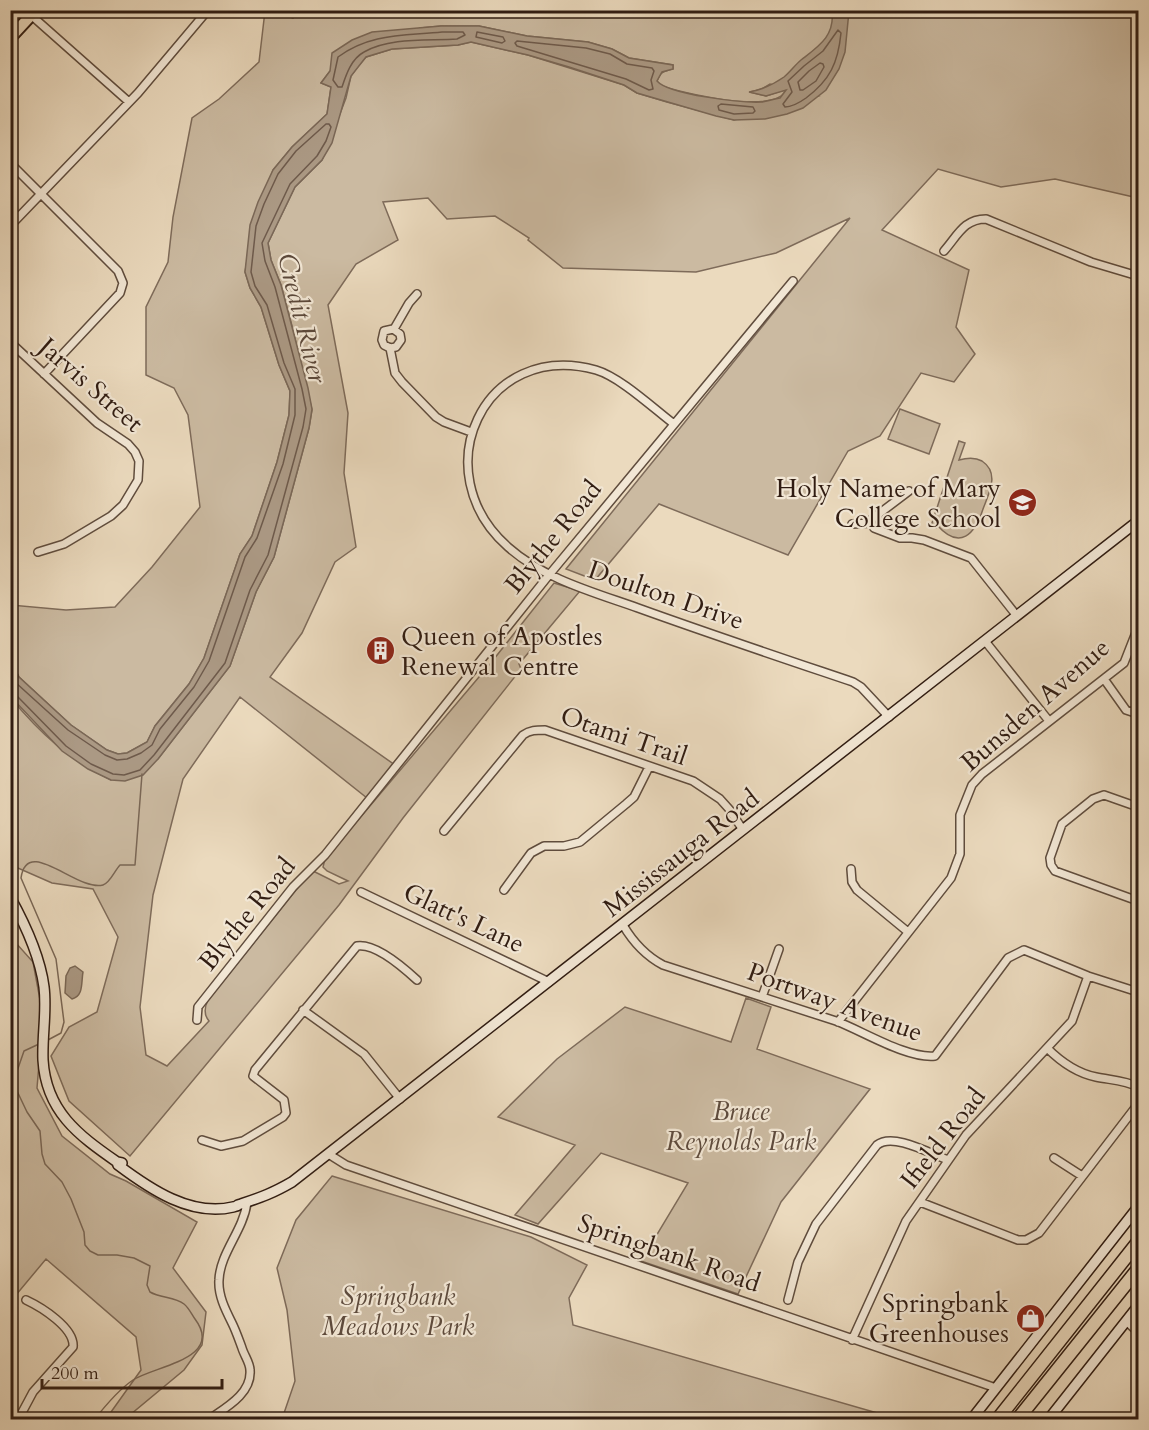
<svg xmlns="http://www.w3.org/2000/svg" width="1149" height="1430" viewBox="0 0 1149 1430" font-family="Cardo,serif">
  <style>
    .green { fill: #cbbaa1; stroke: #7e6b5a; stroke-width: 1.5 }
    .water { fill: #ab9984; stroke: #7a6756; stroke-width: 1.5 }
    .lines { fill: none; stroke-linecap: round; stroke-linejoin: round }
    .shore { stroke: #6e5a4b; stroke-width: 1.5 }
    .stream { stroke: #7a6756; stroke-width: 1.5 }
    .street-casing { stroke: #5f4c3d; stroke-width: 10 }
    .secondary-casing { stroke: #301c12; stroke-width: 12 }
    .primary-casing { stroke: #301c12; stroke-width: 14 }
    .highway-casing { stroke: #301c12; stroke-width: 15 }
    .street { stroke: #f2e7d5; stroke-width: 7 }
    .secondary { stroke: #f2e7d5; stroke-width: 9 }
    .primary { stroke: #ebdabe; stroke-width: 10 }
    .highway { stroke: #ebdabe; stroke-width: 12 }
    .labels { text-anchor: middle; dominant-baseline: central; stroke-width: 4.5; stroke-linejoin: round; paint-order: stroke }
    .street-label { font-size: 26px; fill: #301c12; stroke: #f2e7d5 }
    .poi-label { font-size: 26px; fill: #301c12; stroke: #f2e7d5; text-anchor: end }
    .park-label { font-size: 26px; font-style: italic; fill: #5e4b3d; stroke: #f2e7d5 }
    .water-label { font-size: 27px; font-style: italic; fill: #5b483a; stroke: #f2e7d5 }
  </style>
  <rect width="100%" height="100%" fill="#ebdabe"/>
  <filter id="stains"><feTurbulence type="fractalNoise" baseFrequency=".00333" numOctaves="4"/><feColorMatrix values="0 0 0 0 .2 0 0 0 0 .09 0 0 0 0 .02 0 0 0 .5 -.17"/></filter>
  <radialGradient id="worn" r=".72"><stop offset=".6" stop-color="#630" stop-opacity="0"/><stop offset="1" stop-color="#630" stop-opacity=".3"/></radialGradient>
  <path class="green" d="M297,10L1138,11V198L1055,179L1001,187L938,169L882,230L969,270L956,327L975,354L954,382L921,373L880,436L848,451L788,555L659,504L595,580L566,569L850,218L776,253L696,272L563,268L528,240L529,238L495,216L447,219L428,198L383,202L398,240L356,264L328,305L348,413L344,473L356,547L335,562L302,633L270,677L395,765L367,798L240,697L183,779L153,895L140,1007L146,1055L167,1066L209,1021C204,1015 204,1008 208,1000L308,875L313,871L339,884L348,881L327,871L323,867L325,859L490,664L554,583L580,591L519,664L521,669L403,818L339,905L130,1156L69,1101L51,1056L69,1027L97,1012L118,937L93,889L52,883L11,865L10,697C39,732 70,761 111,780L158,759L230,666L256,592L274,557L309,428L312,410L292,326L281,285L271,260L268,243L295,187L322,160L346,98L351,76L358,66L366,57L392,49L458,45L471,42L528,55L624,85L637,93L667,102L734,120L818,96L770,84L762,89L750,92L766,96L787,89C776,116 681,93 659,85L657,81C660,72 664,71 673,69V65L629,58L612,49L588,42L527,36L479,26H441L420,28L330,71L321,83L331,87L327,114L292,147L273,170L248,255L245,272L250,288L261,307L279,365L290,391L289,415L277,462L252,536L240,554L204,658L189,684L155,726L147,742L127,753L118,754L107,750L71,725L19,677L11,661V605L66,610L115,607L152,567L200,507L188,415L174,388L146,375V307L168,262L173,217L192,118L219,99L259,62L265,11H272L293,18Z
    M900,409L940,424L929,454L888,439Z
    M959,441L965,443L959,460C966,458 975,457 982,461C1000,473 989,493 983,509C975,534 960,551 937,525L936,528L931,526Z
    M10,923L15,942L33,962L43,1016L37,1088L62,1136L110,1174L126,1181L197,1222L173,1268L206,1312L202,1345L184,1370L125,1419H106L141,1370L136,1337L46,1259L11,1301Z
    M746,998L771,1007L757,1049L870,1089L781,1202L738,1294L641,1261L688,1183L601,1153L538,1224L515,1215L575,1145L498,1117L557,1059L625,1007L731,1042Z
    M332,1176L531,1237L587,1265L569,1298L573,1325L898,1419H282L295,1381L287,1310L277,1268L296,1220Z"/>
  <path class="water" d="M832,11H849L845,52L839,69L826,90L803,108L787,114L765,119L734,120L716,116L637,93L624,85L569,67L528,55L471,42L458,45L392,49L366,57L351,76L332,143L322,160L295,187L268,243L271,260L281,285L308,388L312,409L309,428L274,557L256,592L230,666L158,759L143,775L125,781L111,780L88,769L62,751L11,697V661L19,677L71,725L107,750L118,754L127,753L147,742L155,726L189,684L204,658L240,554L252,536L277,462L289,415L290,391L279,365L261,307L250,288L245,272L250,225L258,202L273,170L292,147L327,114L331,87L321,83L330,71L332,53L352,40L372,32L441,26H479L527,36L588,42L612,49L629,58L673,65V69L662,72L657,81C669,95 743,103 762,102C768,101 774,99 780,98L786,90L766,96L749,92C761,90 774,84 784,77C790,72 795,65 801,60C819,46 835,36 832,11Z
    M75,966L83,972C81,982 84,996 72,999L65,993L66,976L70,968Z"/>
  <g class="lines">
    <path class="shore" d="M838,30L841,33C838,63 830,80 806,98C799,103 792,107 785,107L783,104L792,92L788,81L804,66L823,51Z
      M442,32H463L465,35L457,39C428,41 390,37 364,52C351,59 346,75 342,87H338L333,80L338,57C370,33 404,36 442,32Z
      M477,32L503,37L505,41L502,43L476,37Z
      M517,41L586,48L610,54L627,64L652,68L654,71L651,80L653,89L649,90L626,79L517,46L515,43Z
      M820,63L823,64L824,67L816,81L803,90H800L798,82L809,71Z
      M721,104L753,107L755,111L753,113L734,114L719,110L718,106Z
      M10,674L15,682L68,730L105,755L117,760L127,759L141,753L152,745L160,729L194,687L209,661L245,557L257,538L283,464L295,415V389L284,363L267,305L255,286L251,272L256,226L264,204L278,174L296,151L326,124H329L331,127L326,141L317,156L290,184L262,243L265,261L275,287L302,389L306,409L303,427L268,555L250,590L225,663L154,755L140,770L124,775L113,774L91,764L66,746L17,696L10,694"/>
    <path class="stream" d="M46,1041L61,1033L64,1022L56,959L21,878C27,835 77,892 103,885C110,883 115,870 120,865H135L142,774
      M39,1044L24,1051L15,1077L17,1091L27,1112L40,1131L42,1154L45,1164L62,1182L71,1199L84,1232L85,1245L90,1251L98,1255H117L134,1258L150,1266L147,1285L150,1292C160,1298 175,1297 184,1304C189,1308 192,1315 195,1319C225,1359 154,1366 133,1380C118,1390 105,1406 94,1420"/>
    <defs>
      <path id="street" d="M32,16L129,102
        M10,163L118,271L123,283L120,293L44,374
        M10,226L138,93L208,10
        M944,251C958,235 964,219 986,219L1091,262L1138,276
        M394,329L409,303L417,294
        M10,342L97,423L128,444L135,452L139,461L138,480L123,505L111,516L64,544L38,552
        M390,348L396,347L401,340L400,334L393,329L384,331L382,340L384,345L390,348L395,373L402,382L436,417L444,422L471,432
        M674,424C653,408 620,377 596,370C483,339 423,472 508,547C544,579 593,592 638,608C710,634 782,658 853,682L861,687L889,717
        M909,491L872,519L871,523L874,528L900,538H912L924,540L971,558L1017,616
        M852,524L871,523
        M985,641L1049,721
        M1104,679L1126,710L1138,714
        M1138,807L1104,795L1093,799L1062,824L1050,858L1051,865L1055,871L1138,901
        M444,831L523,735C530,730 536,730 545,730L693,781L720,799L729,809L743,830
        M851,869L852,882L857,890L908,932
        M504,890L531,853L544,846H564L580,842L626,804L634,797L649,767
        M361,892L549,982
        M623,925C633,942 646,956 663,965C721,984 779,1002 836,1021C863,1031 907,1059 935,1056L1008,958L1024,950L1088,976L1138,992
        M762,997L779,949
        M303,1010L364,1054L400,1099
        M197,1020L198,1007L293,887L325,855L549,575L793,281
        M838,1022L951,878L960,854V815L972,785L982,774L1124,663L1135,635L1138,632
        M1047,1048C1061,1062 1076,1073 1096,1077C1110,1080 1125,1080 1138,1087
        M202,1140L221,1146L243,1141L283,1117L286,1113L284,1100L253,1076L255,1070L357,946C375,943 404,968 417,980
        M330,1155L346,1165L996,1388
        M1054,1158L1082,1176
        M920,1202L1018,1240H1026L1039,1233L1138,1104
        M788,1300L798,1262L816,1224L877,1145C893,1132 931,1154 948,1160
        M1126,1321L1138,1332
        M852,1340L906,1221L966,1135L1072,1021L1088,976
        M18,1420L33,1392L73,1347C75,1328 41,1307 26,1300
        M208,1420C225,1408 252,1394 250,1370C250,1363 244,1355 242,1348C239,1340 236,1331 232,1323C225,1309 218,1295 219,1280C220,1253 243,1231 247,1203"/>
      <path id="secondary" d="M10,897C25,924 40,956 44,987C47,1011 42,1035 43,1060C46,1111 78,1135 117,1162L122,1163
        M117,1162L118,1165C150,1189 191,1217 233,1207C242,1205 233,1206 241,1204C262,1197 273,1193 292,1182L1138,521
        M971,1420L1138,1207
        M1048,1420L1138,1306"/>
      <path id="primary" d="M10,38L36,10"/>
      <path id="highway" d="M997,1420L1138,1242
        M1017,1420L1138,1269"/>
    </defs>
    <use href="#street" class="street-casing"/>
    <use href="#secondary" class="secondary-casing"/>
    <use href="#primary" class="primary-casing"/>
    <use href="#highway" class="highway-casing"/>
    <use href="#street" class="street"/>
    <use href="#secondary" class="secondary"/>
    <use href="#primary" class="primary"/>
    <use href="#highway" class="highway"/>
  </g>
  <defs>
    <symbol id="school-disc" viewBox="-11 -11 22 22"><circle r="9.5" fill="#8f2418" stroke="#f2e7d5"/><path d="M0-5L7-2L0 1L-7-2ZM-4 1L0 2.5L4 1V4Q0 6-4 4Z" fill="#fff"/></symbol>
    <symbol id="building-disc" viewBox="-11 -11 22 22"><circle r="9.5" fill="#8f2418" stroke="#f2e7d5"/><path d="M-4-6H4V6H1V3H-1V6H-4ZM-2.5-4.3h1.7v1.8h-1.7ZM.8-4.3h1.7v1.8H.8ZM-2.5-1h1.7V.8h-1.7ZM.8-1h1.7V.8H.8Z" fill="#fff"/></symbol>
    <symbol id="shop-disc" viewBox="-11 -11 22 22"><circle r="9.5" fill="#8f2418" stroke="#f2e7d5"/><path d="M-5-2.5h2.3a2.7 3.5 0 0 1 5.4 0H5L5.5 6h-11ZM-1.5-2.5h3a1.5 2.3 0 0 0-3 0Z" fill="#fff"/></symbol>
  </defs>
  <g fill-rule="evenodd">
    <use href="#school-disc" x="1006" y="486" width="33" height="33"/>
    <use href="#building-disc" x="364" y="634" width="33" height="33"/>
    <use href="#shop-disc" x="1014" y="1302" width="33" height="33"/>
  </g>
  <g class="labels">
    <g class="street-label">
      <text transform="translate(91 385) rotate(41)">Jarvis Street</text>
      <text transform="translate(553 537) rotate(-51)">Blythe Road</text>
      <text transform="translate(666 595) rotate(19)">Doulton Drive</text>
      <text transform="translate(1035 705) rotate(-41)">Bunsden Avenue</text>
      <text transform="translate(624 736) rotate(19)">Otami Trail</text>
      <text transform="translate(681 853) rotate(-38)">Mississauga Road</text>
      <text transform="translate(247 914) rotate(-51)">Blythe Road</text>
      <text transform="translate(464 918) rotate(25)">Glatt's Lane</text>
      <text transform="translate(835 1002) rotate(20)">Portway Avenue</text>
      <text transform="translate(943 1138) rotate(-52)">Ifield Road</text>
      <text transform="translate(669 1253) rotate(19)">Springbank Road</text>
    </g>
    <g class="poi-label">
      <text x="1001" y="488">Holy Name of Mary<tspan x="1001" dy="30">College School</tspan></text>
      <text x="401" y="636" text-anchor="start">Queen of Apostles<tspan x="401" dy="30">Renewal Centre</tspan></text>
      <text x="1009" y="1303">Springbank<tspan x="1009" dy="30">Greenhouses</tspan></text>
    </g>
    <g class="park-label">
      <text x="741" y="1111">Bruce<tspan x="741" dy="30">Reynolds Park</tspan></text>
      <text x="398" y="1296">Springbank<tspan x="398" dy="30">Meadows Park</tspan></text>
    </g>
    <g class="water-label">
      <text transform="translate(302 318) rotate(76)">Credit River</text>
    </g>
  </g>
  <rect width="1149" height="1430" fill="none" stroke="#ebdabe" stroke-width="36"/>
  <rect x="12" y="12" width="1125" height="1406" fill="none" stroke="#301c12" stroke-width="3"/>
  <rect x="18" y="18" width="1113" height="1394" fill="none" stroke="#301c12" stroke-width="1.5"/>
  <path d="M42 1379v9h180v-9" fill="none" stroke="#301c12" stroke-width="3"/>
  <text x="51" y="1379" font-size="18" fill="#301c12" stroke="#f2e7d5" stroke-width="4.5" paint-order="stroke">200 m</text>
  <rect width="100%" height="100%" filter="url(#stains)"/>
  <rect width="100%" height="100%" fill="url(#worn)"/>
</svg>
